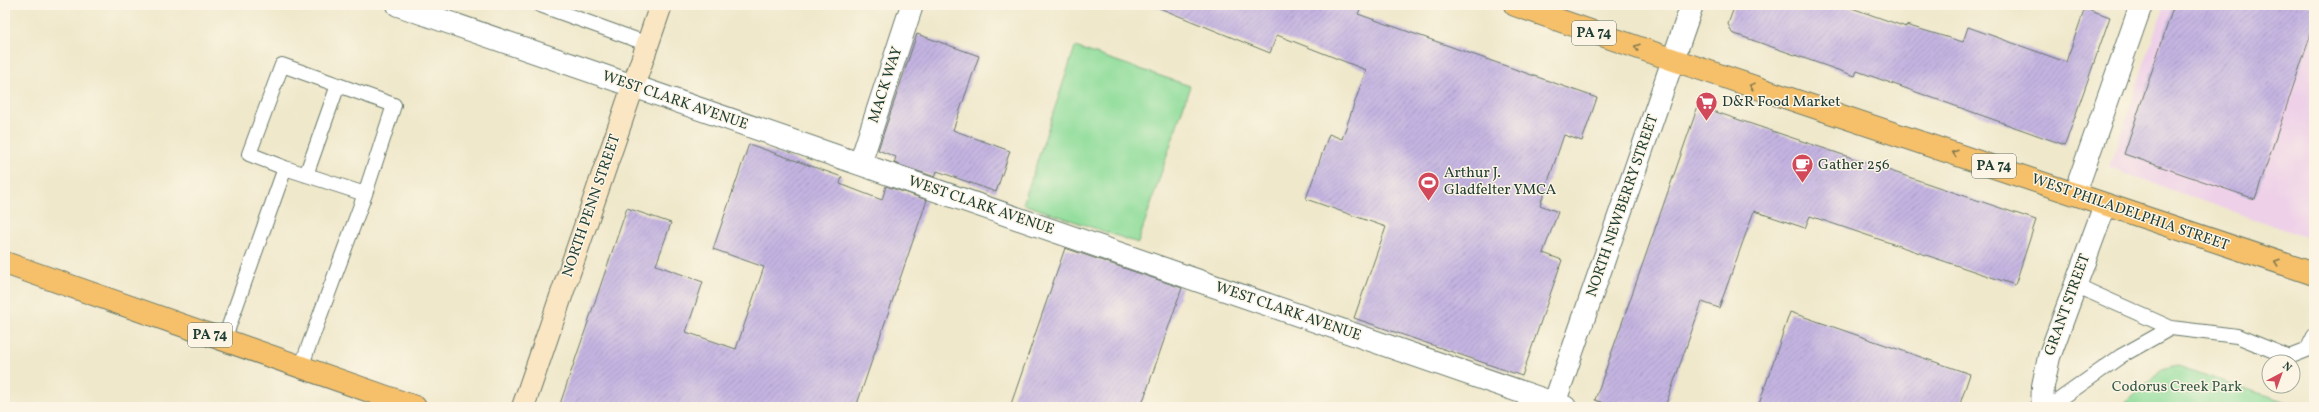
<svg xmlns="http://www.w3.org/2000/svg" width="2319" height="412" viewBox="0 0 2319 412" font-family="Vollkorn,serif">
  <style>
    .built { fill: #eed0e8 }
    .green { fill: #90dd9b; stroke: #588d68 }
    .building { fill: url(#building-hatch) }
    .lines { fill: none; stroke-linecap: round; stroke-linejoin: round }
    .service-casing { stroke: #687969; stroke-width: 16 }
    .minor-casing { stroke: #687969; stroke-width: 24 }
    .secondary-casing { stroke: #687969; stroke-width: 24 }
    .primary-casing { stroke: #687969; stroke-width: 24 }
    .service { stroke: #fff; stroke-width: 14 }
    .minor { stroke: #fff; stroke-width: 22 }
    .secondary { stroke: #fbe6c4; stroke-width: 22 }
    .primary { stroke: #f6c06b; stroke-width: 22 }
    .oneway { stroke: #80784d }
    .labels { text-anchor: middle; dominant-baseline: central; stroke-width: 3; stroke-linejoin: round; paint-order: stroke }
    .shield { fill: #fcf5e5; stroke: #617469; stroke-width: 1 }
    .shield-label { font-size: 14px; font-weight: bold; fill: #1f3d34 }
    .street-label { font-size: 15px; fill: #1f3d34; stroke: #fcf5e5 }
    .poi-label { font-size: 15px; fill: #1f3d34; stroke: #fcf5e5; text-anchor: start }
    .park-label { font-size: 15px; fill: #365d49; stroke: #fcf5e5 }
  </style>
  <defs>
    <pattern id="building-hatch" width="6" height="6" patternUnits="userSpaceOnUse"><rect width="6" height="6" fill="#c5b4e2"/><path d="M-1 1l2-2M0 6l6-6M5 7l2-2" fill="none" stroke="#9f94b8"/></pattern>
  </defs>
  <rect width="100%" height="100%" fill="#fcf5e5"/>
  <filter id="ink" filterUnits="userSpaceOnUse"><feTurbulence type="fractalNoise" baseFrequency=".025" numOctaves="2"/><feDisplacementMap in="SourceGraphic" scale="8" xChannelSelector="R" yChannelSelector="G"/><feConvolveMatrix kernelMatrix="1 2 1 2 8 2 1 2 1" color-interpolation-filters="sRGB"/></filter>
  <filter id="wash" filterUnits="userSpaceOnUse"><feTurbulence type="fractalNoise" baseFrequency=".012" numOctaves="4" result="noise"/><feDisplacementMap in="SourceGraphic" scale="16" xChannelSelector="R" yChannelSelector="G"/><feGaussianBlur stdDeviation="0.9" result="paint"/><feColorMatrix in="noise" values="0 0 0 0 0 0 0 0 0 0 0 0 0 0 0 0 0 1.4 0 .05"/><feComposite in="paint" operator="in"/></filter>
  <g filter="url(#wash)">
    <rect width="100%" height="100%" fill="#efe8cb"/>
    <path class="built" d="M2164,5H2314V240L2109,168Z"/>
    <path class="green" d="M1075,47L1190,86L1138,243L1023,204Z
      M2178,366L2301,407H2120L2162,370Z"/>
    <g id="blocks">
      <path class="building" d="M1152,5H1362L1358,14L1597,98L1582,141L1564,135L1540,205L1558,212L1543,253L1562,260L1522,376L1354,318L1386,227L1306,199L1329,134L1342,139L1366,70L1277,35L1270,53Z
        M1735,5H1843L1906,27V25L1963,42L1968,27L2066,62L2085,8L2110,17L2065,145L1857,71L1855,76L1732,33L1728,24Z
        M2174,5H2314V25L2255,199L2124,154Z
        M917,34L979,56L953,130L1010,151L996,192L937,171L935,177L894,163L896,157L878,150Z
        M1698,106L2036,220L2015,285L1810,216L1805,228L1754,211L1719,308L1702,302L1665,407H1614L1595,400Z
        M749,144L842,177L840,184L882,200L886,186L927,200L856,407H559L627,208L671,223L656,265L703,282L686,332L736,349L764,267L713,249Z
        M1065,248L1182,288L1141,407H1010Z
        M1790,312L1970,374L1959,407H1758Z"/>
    </g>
  </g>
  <g filter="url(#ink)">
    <use href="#blocks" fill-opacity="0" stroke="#687969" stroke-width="1"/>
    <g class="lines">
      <defs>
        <path id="service" d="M540,5L648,44
          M285,168L249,154L282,65L394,105L365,194
          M306,175L338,85
          M2075,285L2171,328
          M224,340L285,168L365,194L301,367
          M2049,407L2121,356L2171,328L2237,336L2289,357L2307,350L2314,336"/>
        <path id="minor" d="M398,5L1565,407
          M860,164L912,5
          M2075,193L2141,5
          M1553,407L1692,5
          M2042,407L2043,386L2049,357L2105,205"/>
        <path id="secondary" d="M523,407L661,5"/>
        <path id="primary" d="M1515,5L1674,60L2314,274
          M5,263L415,407"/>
      </defs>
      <use href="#service" class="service-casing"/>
      <use href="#minor" class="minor-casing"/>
      <use href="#secondary" class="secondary-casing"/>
      <use href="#primary" class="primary-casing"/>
      <use href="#service" class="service"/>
      <use href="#minor" class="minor"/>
      <use href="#secondary" class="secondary"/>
      <use href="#primary" class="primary"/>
    </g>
    <defs><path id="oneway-chevron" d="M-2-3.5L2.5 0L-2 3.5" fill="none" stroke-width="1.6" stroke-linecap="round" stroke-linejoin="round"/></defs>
    <g class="oneway">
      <use href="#oneway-chevron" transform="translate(1637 47) rotate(-161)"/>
      <use href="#oneway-chevron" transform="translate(1752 86) rotate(-162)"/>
      <use href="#oneway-chevron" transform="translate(1955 153) rotate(-162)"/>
      <use href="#oneway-chevron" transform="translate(2277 262) rotate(-161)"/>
    </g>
  </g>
  <defs>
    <symbol id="supermarket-pin" viewBox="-11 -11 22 30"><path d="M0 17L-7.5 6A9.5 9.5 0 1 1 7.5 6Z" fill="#d1495b" stroke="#fcf5e5"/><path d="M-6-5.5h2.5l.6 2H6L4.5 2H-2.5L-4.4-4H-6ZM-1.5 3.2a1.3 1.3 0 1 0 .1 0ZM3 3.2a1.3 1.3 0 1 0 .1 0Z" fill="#fff"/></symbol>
    <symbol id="cafe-pin" viewBox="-11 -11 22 30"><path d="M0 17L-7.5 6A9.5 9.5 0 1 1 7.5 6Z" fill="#d1495b" stroke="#fcf5e5"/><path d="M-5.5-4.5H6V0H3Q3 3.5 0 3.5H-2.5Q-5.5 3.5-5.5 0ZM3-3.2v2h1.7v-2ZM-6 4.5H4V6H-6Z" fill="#fff"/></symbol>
    <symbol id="stadium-pin" viewBox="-11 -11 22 30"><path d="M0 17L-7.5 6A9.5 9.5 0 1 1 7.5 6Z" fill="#d1495b" stroke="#fcf5e5"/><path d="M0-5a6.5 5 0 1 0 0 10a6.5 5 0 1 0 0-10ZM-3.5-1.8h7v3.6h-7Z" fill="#fff"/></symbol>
  </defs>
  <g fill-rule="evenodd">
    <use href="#supermarket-pin" x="1694" y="90" width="25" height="34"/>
    <use href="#cafe-pin" x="1790" y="152" width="25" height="34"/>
    <use href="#stadium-pin" x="1416" y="170" width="25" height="34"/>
  </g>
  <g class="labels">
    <g class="shield">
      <rect x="1572" y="21" width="44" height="24" rx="3"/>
      <rect x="1972" y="154" width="44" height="24" rx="3"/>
      <rect x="188" y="323" width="44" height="24" rx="3"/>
    </g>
    <g class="shield-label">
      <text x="1594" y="33">PA 74</text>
      <text x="1994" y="166">PA 74</text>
      <text x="210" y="335">PA 74</text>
    </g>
    <g class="street-label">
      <text transform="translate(886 85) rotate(-72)">MACK WAY</text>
      <text transform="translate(675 101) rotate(19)">WEST CLARK AVENUE</text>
      <text transform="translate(592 206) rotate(-71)">NORTH PENN STREET</text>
      <text transform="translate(981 206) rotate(19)">WEST CLARK AVENUE</text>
      <text transform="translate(1623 206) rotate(-71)">NORTH NEWBERRY STREET</text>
      <text transform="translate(2130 213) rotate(19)">WEST PHILADELPHIA STREET</text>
      <text transform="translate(2068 305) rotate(-70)">GRANT STREET</text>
      <text transform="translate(1288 312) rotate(19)">WEST CLARK AVENUE</text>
    </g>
    <g class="poi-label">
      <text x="1722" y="102">D&amp;R Food Market</text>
      <text x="1818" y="165">Gather 256</text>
      <text x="1444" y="173">Arthur J.<tspan x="1444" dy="17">Gladfelter YMCA</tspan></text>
    </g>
    <g class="park-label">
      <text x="2177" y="387">Codorus Creek Park</text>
    </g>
  </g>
  <rect width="2319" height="412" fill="none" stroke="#fcf5e5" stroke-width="20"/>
  <g transform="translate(2281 374) rotate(41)"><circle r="19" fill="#fcf5e5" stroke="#a4ab9e"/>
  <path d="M0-3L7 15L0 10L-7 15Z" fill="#d1495b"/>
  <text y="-6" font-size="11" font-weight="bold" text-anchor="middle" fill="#1f3d34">N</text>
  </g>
</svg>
